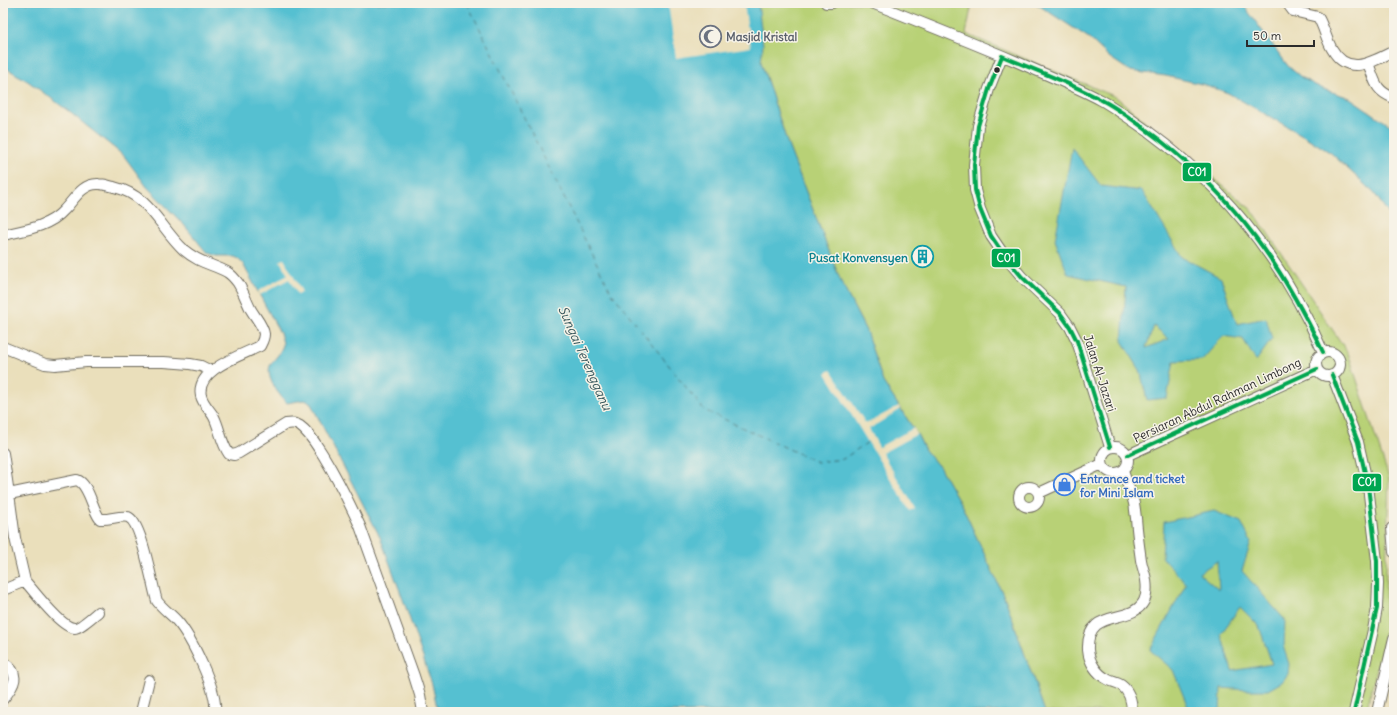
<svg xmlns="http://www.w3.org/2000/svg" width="1397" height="715" viewBox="0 0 1397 715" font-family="Delius,sans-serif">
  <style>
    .park { fill: #b8d176; stroke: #727e50 }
    .water { fill: #55c0d1; stroke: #40767e; fill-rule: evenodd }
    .pier { fill: #eadfbb }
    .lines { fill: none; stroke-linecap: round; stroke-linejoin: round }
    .ferry { stroke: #38585d; stroke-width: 1; stroke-dasharray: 5 4; stroke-linecap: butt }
    .minor-casing { stroke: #6e6a5d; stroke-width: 12 }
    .minor { stroke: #fff; stroke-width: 10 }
    .bus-1-casing { stroke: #f7f3e8; stroke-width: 7 }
    .bus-1 { stroke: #00a651; stroke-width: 4 }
    .bus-dot { fill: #2b2b2b; stroke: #f7f3e8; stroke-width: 1.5 }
    .labels { text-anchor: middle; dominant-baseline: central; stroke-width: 3; stroke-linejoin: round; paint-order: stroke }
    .worship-label { font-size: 12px; font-weight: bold; fill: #5b616d; stroke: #f7f3e8; text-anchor: start }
    .culture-label { font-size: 12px; font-weight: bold; fill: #0d838f; stroke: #f7f3e8; text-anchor: end }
    .street-label { font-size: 12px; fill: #2b2b2b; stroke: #f7f3e8 }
    .shop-label { font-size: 12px; font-weight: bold; fill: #366cbe; stroke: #f7f3e8; text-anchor: start }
    .water-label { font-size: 13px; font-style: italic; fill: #38585d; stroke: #f7f3e8 }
    .line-badge { stroke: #f7f3e8; stroke-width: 1.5 }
    .badge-label { font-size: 11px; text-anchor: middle; font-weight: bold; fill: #fff }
  </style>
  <rect width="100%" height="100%" fill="#f7f3e8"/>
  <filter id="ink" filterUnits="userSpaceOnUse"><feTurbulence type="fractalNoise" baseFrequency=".025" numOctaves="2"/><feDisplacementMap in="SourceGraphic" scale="8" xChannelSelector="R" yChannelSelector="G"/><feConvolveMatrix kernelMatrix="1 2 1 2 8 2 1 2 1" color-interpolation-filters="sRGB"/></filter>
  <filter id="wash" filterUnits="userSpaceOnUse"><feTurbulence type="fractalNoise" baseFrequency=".012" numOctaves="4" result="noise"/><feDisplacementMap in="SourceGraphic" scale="16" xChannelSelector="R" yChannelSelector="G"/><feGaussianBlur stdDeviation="0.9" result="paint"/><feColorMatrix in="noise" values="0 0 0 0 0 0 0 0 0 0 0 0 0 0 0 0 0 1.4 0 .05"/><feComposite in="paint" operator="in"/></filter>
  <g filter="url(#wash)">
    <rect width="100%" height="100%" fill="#eadfbb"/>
    <path class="park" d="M660,3H972L966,34L1116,97L1253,211L1348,353L1389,478L1384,640L1366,712H1045L1006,601L963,508L940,468L925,450L917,434L883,382L866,331L841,282L789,148L761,62Z"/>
    <path class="water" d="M3,3H758L763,45L761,62L789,148L841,282L866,331L883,382L917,434L925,450L940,468L963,508L1006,601L1045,712H438L432,684L405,605L380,537L310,402L304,400L287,403C278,394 264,376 271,364C275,358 282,352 283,345C283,341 281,337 280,333L243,264L237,258L233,256H216L207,253L184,225L147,187L124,156L67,110L29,82L3,66Z
      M1035,3H1242L1288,66L1302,78L1323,89L1350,98L1394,128V221L1374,193L1331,153L1304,136L1228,93L1206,85L1166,76L1130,71L1109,57L1089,38Z
      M1072,148L1101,186L1142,191L1182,257L1221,278L1237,324L1266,318L1272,339L1256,361L1243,339L1223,336L1202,360L1174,361L1167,398L1147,400L1140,370L1122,341L1126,287L1068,274L1055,240ZM1154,326L1169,339L1146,348V347Z
      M1214,511L1241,522L1251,542L1242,571L1285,620L1284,649L1289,664L1288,674L1282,682L1268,690H1248L1221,688L1220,712H1190L1173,670L1150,650L1186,584L1162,557L1164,522ZM1217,561L1219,590L1199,573ZM1240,607L1259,626L1272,664L1232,671L1221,634Z"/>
    <path class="pier" d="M668,3H757L744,5L751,47L676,58Z
      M284,259L302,292L298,295L289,279L260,295L258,291L288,275L280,261Z
      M831,370L866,424L899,406L901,409L869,429L879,447L914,428L917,434L882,453L915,508L910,511L826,373Z"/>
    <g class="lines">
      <path class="ferry" d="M467,3L611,292L704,410L817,462L843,459L868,442"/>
    </g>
  </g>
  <g filter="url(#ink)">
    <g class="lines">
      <defs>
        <path id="minor" d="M826,3H832
          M872,3C920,22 968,41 1015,61C1044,74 1073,85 1101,100C1117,109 1133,121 1149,132C1228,190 1284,262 1323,352
          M1287,3L1293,11L1318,17C1324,27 1326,39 1332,49C1348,77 1372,62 1394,51
          M1002,56L989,89L978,126L974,165L975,190L980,209L991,236L1006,258L1022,277L1060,313L1070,327L1077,341L1110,447
          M1368,63C1375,81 1375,91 1394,98
          M3,235C24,230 49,227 64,210C74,200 82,183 99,184C104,184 109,186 114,187C151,196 159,227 184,250C199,263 212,264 227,272C232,275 235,279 238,283C243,291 246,300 250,308C254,316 263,325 264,334C264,339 262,342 260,346C243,355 195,369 201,396C203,404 210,410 214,417C220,429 221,443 229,454L234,455L239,453L286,424C292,423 295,423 300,426C310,433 317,446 323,455C337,478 349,502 360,526L414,676L420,695L423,712
          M3,347L45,364L55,365L86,362H164L190,364L201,366L211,371
          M1316 364a12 12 0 1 1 24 0a12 12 0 1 1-24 0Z
          M1332,375L1358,442L1368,486L1377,561L1378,584L1377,608L1373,630L1354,712
          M1102 460a13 13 0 1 1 26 0a13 13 0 1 1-26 0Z
          M3,453L9,494L77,480C89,484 92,509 100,519C109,520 120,515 128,517C142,522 152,586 157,601C163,609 171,614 177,621C191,637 218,691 215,712
          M1128,455L1317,369
          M1123,471C1126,481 1130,490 1133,500C1135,505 1135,512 1136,518C1137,532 1139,546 1141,560C1142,567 1145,573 1146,580C1147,587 1147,595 1144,601C1131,626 1086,606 1088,650C1089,662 1097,674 1107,679C1111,682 1117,682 1121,685C1129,691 1132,702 1132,712
          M1019 497a10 10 0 1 1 20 0a10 10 0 1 1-20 0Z
          M1039,493L1102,464
          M4,495L9,494L15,538L25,581
          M1392,528L1394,552
          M3,590L25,581C33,590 62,629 75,628C80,628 93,616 98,612
          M3,662C22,674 14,686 3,699
          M141,712L149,680
          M1377,712L1394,638"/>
      </defs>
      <use href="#minor" class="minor-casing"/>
      <use href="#minor" class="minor"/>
      <defs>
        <path id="bus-1" d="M1332,375L1358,442L1368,486L1377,561V608L1354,712
          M1110,447L1077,341L1070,327L1060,313L1022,277L1006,258L991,236L980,209L975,190L974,165L978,126L989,89L1002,56C1037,71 1074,84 1107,103C1126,114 1144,128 1161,141C1237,201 1282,266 1323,352
          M1128,455L1317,369"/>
      </defs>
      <use href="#bus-1" class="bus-1-casing"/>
      <use href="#bus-1" class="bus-1"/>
    </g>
  </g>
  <defs>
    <symbol id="mosque-ring" viewBox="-11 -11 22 22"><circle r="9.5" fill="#f7f3e8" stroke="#6b7280" stroke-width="1.5"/><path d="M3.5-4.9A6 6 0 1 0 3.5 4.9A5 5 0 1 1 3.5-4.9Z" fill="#6b7280"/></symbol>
    <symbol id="building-ring" viewBox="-11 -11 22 22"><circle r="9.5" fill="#f7f3e8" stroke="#0f9aa8" stroke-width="1.5"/><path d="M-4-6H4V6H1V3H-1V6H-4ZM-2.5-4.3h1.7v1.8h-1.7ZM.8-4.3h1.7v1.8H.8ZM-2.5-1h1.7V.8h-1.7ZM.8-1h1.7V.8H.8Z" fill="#0f9aa8"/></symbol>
    <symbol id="shop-ring" viewBox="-11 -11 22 22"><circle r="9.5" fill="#f7f3e8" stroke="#3f7fe0" stroke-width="1.5"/><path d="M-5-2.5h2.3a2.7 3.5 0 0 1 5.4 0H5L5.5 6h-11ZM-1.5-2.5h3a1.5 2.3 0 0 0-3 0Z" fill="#3f7fe0"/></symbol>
  </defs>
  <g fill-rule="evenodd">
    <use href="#mosque-ring" x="698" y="24" width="25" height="25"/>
    <use href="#building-ring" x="910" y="244" width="25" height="25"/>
    <use href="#shop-ring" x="1052" y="472" width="25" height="25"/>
  </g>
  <circle class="bus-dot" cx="997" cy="70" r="3.5"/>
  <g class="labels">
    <g class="worship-label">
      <text x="726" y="36">Masjid Kristal</text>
    </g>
    <g class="culture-label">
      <text x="908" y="257">Pusat Konvensyen</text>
    </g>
    <g class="street-label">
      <text transform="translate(1100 373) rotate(72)">Jalan Al-Jazari</text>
      <text transform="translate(1217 400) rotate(-25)">Persiaran Abdul Rahman Limbong</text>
    </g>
    <g class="shop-label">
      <text x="1080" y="478">Entrance and ticket<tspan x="1080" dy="14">for Mini Islam</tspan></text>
    </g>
    <g class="water-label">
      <text transform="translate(585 358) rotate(66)">Sungai Terengganu</text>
    </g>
  </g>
  <g class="line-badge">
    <rect x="1182" y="162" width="30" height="20" rx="4" fill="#00a651"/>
    <rect x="991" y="248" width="30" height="20" rx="4" fill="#00a651"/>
    <rect x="1352" y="473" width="30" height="19" rx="4" fill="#00a651"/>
  </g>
  <g class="badge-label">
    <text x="1197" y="176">C01</text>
    <text x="1006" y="262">C01</text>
    <text x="1367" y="486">C01</text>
  </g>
  <rect width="1397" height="715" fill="none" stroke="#f7f3e8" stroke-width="16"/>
  <path d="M1247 40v6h67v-6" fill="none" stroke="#2b2b2b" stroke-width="2"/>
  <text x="1253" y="40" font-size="12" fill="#2b2b2b" stroke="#f7f3e8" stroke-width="3" paint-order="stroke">50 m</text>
</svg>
